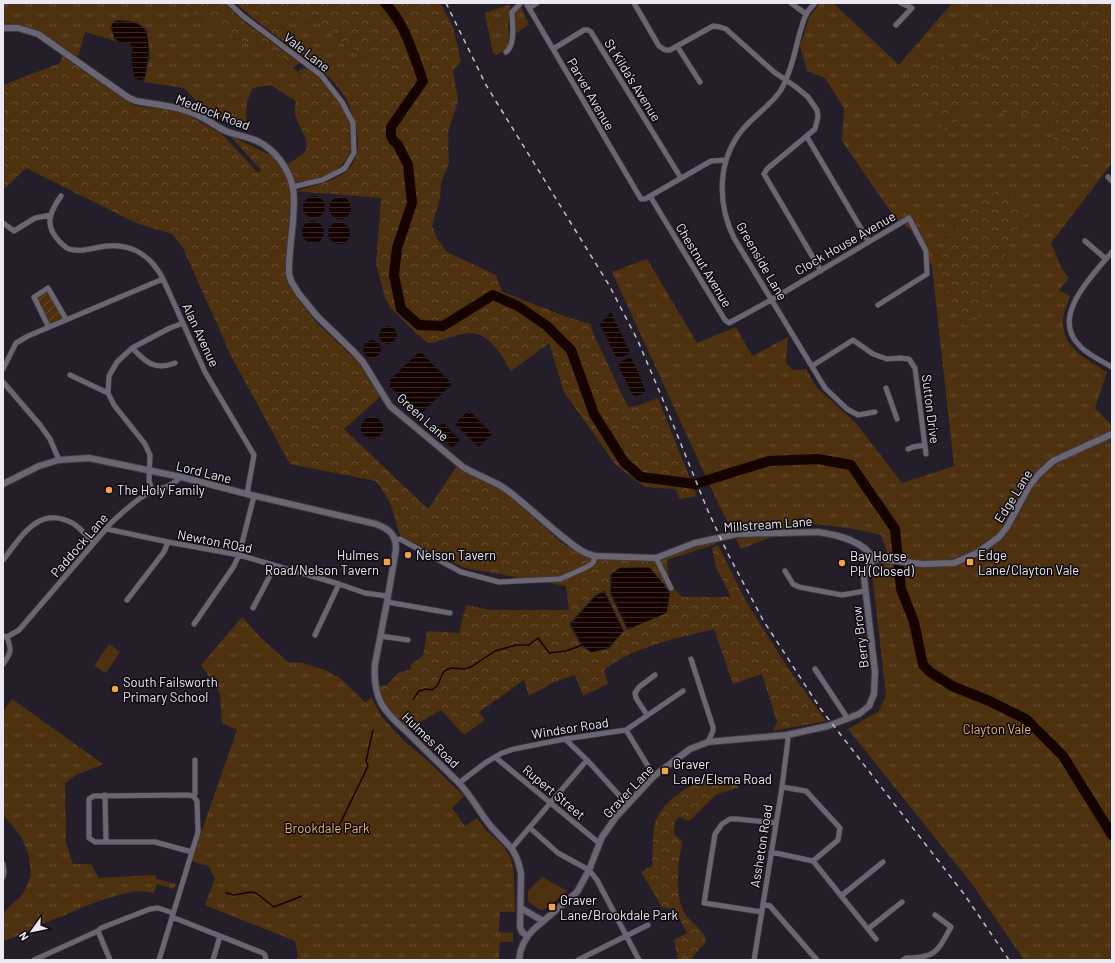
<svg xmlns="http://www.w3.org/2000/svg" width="1115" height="963" viewBox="0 0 1115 963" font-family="Barlow,sans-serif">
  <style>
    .grass { fill: url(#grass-tufts) }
    .forest { fill: url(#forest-crowns); fill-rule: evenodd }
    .garden { fill: url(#garden-furrows) }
    .pitch { fill: #4e310f }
    .water { fill: url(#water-rules) }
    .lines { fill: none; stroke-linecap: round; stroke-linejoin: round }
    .stream { stroke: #150300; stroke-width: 1.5 }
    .river { stroke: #150300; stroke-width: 10 }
    .minor-casing { stroke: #3d3a43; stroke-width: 6 }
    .tertiary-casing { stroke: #3d3a43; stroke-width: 8 }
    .minor { stroke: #6a6572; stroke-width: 5 }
    .tertiary { stroke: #6a6572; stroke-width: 6 }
    .rail { stroke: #c5c2ca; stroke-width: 1.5; stroke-dasharray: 5 5; stroke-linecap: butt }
    .poi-dot { fill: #f5a345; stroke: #0b090e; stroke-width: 1.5 }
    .labels { text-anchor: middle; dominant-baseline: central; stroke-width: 3; stroke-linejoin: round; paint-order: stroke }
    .street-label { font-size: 13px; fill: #ece9f0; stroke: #0b090e }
    .poi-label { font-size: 13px; fill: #ece9f0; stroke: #0b090e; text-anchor: start }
    .park-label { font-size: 13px; fill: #f5b26b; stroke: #0b090e }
  </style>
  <defs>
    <pattern id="grass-tufts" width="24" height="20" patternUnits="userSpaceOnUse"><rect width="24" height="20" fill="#4e310f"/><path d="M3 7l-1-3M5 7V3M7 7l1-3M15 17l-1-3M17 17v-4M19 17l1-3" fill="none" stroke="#684f32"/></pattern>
    <pattern id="forest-crowns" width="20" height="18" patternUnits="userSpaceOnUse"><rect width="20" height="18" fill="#4e310f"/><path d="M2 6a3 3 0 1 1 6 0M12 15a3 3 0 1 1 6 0" fill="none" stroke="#684f32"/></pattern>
    <pattern id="garden-furrows" width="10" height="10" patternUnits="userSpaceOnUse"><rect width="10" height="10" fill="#4e310f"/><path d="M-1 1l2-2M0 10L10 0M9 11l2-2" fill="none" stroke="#684f32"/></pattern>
    <pattern id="water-rules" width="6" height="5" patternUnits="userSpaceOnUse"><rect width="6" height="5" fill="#150300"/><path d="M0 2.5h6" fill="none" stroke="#372826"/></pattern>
  </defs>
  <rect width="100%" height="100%" fill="#231e29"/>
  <path class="grass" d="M3,3H182L202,19L252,44L276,51L302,76L297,102L271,85L253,88L247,101L246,124L238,127L205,110L184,88L144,82L150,56L147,30C137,20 128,20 115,20L110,27L115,41L85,32L78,57L42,33L8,23L3,24Z
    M820,3H833L899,65L952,3H1112V163L1051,243L1062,269L1069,278L1059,290L1070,296C1068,304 1062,315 1063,323C1063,348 1088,360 1107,372L1095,408L1112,426V439L1092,451L1112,440V960H1024L972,884L848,729L879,711L886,695L872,574L890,560L881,535L854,529L801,522L769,538L741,549L717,501L612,272L647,259L697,343L736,327L752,356L788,337L786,363L793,370L806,369L817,388L855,422L902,483L954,466L932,267L911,230L895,218L842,141L844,108L825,78L807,71L800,46L809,18Z
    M508,5L510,6L508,28L510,42L504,51L495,55L493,53L485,13Z
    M520,6L529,24L514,35V14Z
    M312,15L345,45L366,55L378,69V76L367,84L354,83L286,32L278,21Z
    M242,617L263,640L288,662L302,663L325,670L340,678L365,702H367L371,697L382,717L403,740L427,760L464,796L452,808L465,826L477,818L485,829L502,845L511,858L514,873L515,912H500L499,932L513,933V942H500L499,960H295L298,956L295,941L205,905L215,878L208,866L191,861L237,730L222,723L220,693L201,665Z
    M12,699L103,764L76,775L65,783L66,843L73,864H91L99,878L156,875V879L176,884L174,889L157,884L154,893L139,891L122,894L96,902L40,925L29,938L19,935L3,941V913L23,894L31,876L29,856L21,836L3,815V712Z"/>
  <path class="forest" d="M182,3H224L242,20L300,63L293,67L276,51L241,41L202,19Z
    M236,3H440L453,27L461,61L453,71L456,88L458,101L448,132L449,163L441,183L440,199L432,225L437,239L447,252L496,275L502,292L570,318L591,324L592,331L628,407L637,406L658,398L697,496L680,499L675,489L645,487L616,465L564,392L549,343L511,371C502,356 491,335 472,333C459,333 444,340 432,343H428L417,334L390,307L385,298L376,263L381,198L296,191C312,186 334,182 347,171C357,161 360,147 357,134C355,122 351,108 345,97C335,80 316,66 301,54C279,38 256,22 236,3ZM312,15L345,45L366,55L378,69V76L367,84L354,83L286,32L278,21Z
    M1021,3H1037L1033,14L1038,58L1048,77L1055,95V110L1051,128L1044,122L1017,113L1003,112L983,108H962C958,118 958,127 946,131L911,91L905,80L914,69L923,67L941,55L957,71L968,72L984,55L983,43L977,28L987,20L996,10Z
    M1040,3H1083L1085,13L1082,29L1102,120L1099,139L1088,162L1083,165L1066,159L1061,153L1054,138L1057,111V94L1049,74L1040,57L1037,37L1035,14Z
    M1086,3H1112V106L1103,117L1085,30L1088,14Z
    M63,56L134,106L180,111L222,134L258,173L261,170L230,136L273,156L286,174L291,192L286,259L285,271L288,282L298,300L316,322L362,366L381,396L344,429L428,509L457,466L469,474L501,489L562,543L589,559H648L668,556L714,541L716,544L667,560L669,580L665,585L649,567H621L610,574V594L627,630L667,613L670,593L665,586L669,582L682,597H731L716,567L712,548L718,545L747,603L790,671L826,721L773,731L777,722L762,674L733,684L714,629C679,638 632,647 604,670L608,684L583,696L575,675L552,683L529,696L524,680L479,712L485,720L464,735L441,710L408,729L385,703L378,686L387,685L398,673L412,669L410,665L423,656L427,631L459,633L466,605L491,610H569L566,586L465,568L401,536C396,526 396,521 393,512C390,500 383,491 376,481L290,464L232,358L183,248L172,234L136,223L26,168L3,190V85L60,63ZM605,591L624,631L627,630L623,632L609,649L590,652L581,646L569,624L595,595Z
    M307,67C329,85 352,110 352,141C352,154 345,164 334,171C321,178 310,181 296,182L287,164C292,161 301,157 305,151C312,141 296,124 295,113C294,101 300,88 302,76L298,71Z
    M998,191L1011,192L1028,209L1006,250L1000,269L984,298L976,321L970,326C960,327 958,317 956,309C953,302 949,297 946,290C940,273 940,254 948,239C950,235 954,233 957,230C960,225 960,217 961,212L993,193Z
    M737,778L738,788L717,794L689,821L679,817L675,821L674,834L682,841C679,861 673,898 686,915C692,924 705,930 706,942L690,960H678L674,940L687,933L675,910L662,907L641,872L652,866C653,853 652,840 654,828C657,805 685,787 704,780L709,782Z"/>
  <path class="garden" d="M46,290L49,293L64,319L50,324L37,298Z"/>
  <path class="pitch" d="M109,644L120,652L106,673L94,666Z
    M542,877L568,891L542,911L528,902V891Z"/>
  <path class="water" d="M117,21C124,21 133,21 139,25C154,34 147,63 145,77L142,80L135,79C133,72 130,54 133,48L130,43C115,42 113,39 112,24Z
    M303 207a11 11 0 1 1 22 0a11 11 0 1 1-22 0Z
    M329 208a11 11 0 1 1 22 0a11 11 0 1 1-22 0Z
    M302 232a11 11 0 1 1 22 0a11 11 0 1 1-22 0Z
    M328 233a11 11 0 1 1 22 0a11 11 0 1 1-22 0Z
    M611,312L630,353L619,359L616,357L600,324Z
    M379 335a9 9 0 1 1 18 0a9 9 0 1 1-18 0Z
    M363 349a9 9 0 1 1 18 0a9 9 0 1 1-18 0Z
    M420,351L452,384L418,416L390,386V380Z
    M630,357L634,363L645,390L644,393L637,396L633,395L619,367L620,362Z
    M469,410L492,434L479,447L455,424Z
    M361 428a11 11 0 1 1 22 0a11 11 0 1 1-22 0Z
    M443,423L460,440L452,448L435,431Z
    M621,567L650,568L670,593L666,613L628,629L611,593L612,574Z
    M604,591L623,631L608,648L592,652L582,645L571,624L596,596Z"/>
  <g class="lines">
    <path class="stream" d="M413,699L419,691L426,689L432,690L437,686L444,671L451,668L464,669L471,667L495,651L516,645H529L538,638L549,653L566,651L582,645
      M339,826L368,766L366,761L373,730
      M226,893L234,895L251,892L256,893L274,907L302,896"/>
    <path class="river" d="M385,3C406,25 413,54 423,81L391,127V136L393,140L398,145L408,165L412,203L397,248L394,275L401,309L419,325L443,326L493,295L518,306L547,326L571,350L594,414L624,462L641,477L695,484L769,461L818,459L851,465L895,529L901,589L914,622L923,665L930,672L952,686L987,700L1026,719L1063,756L1112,835"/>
    <defs>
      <path id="minor" d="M229,3L243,16L321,75L342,102L353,123L354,153L345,168L340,171L322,180L292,187
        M526,3L641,199H645L711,161L726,160
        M634,3L659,46L665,50H670L713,26L720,27L726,29L774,72L796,87L808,97L817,110L818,117L815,129L767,169L764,174L821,271
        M791,3L806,14
        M815,3C812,7 808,10 806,15C803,20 802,27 800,32C795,51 791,72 781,90C772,104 754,116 743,129C717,160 717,203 734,238L825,388L847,409L858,415L875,412
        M529,8L537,3
        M896,25L912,8L901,3
        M677,46L700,82
        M553,49L584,30H588L591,32L681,178
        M506,52C516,45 512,24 512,12L521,3
        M807,137L869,242
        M1108,177L1112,181
        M61,196C49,213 44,226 60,242C63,245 66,248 69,249C81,252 89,249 100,247C128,242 150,253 163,279
        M650,196L725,320L729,323L771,300L909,218L926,251L927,274L878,305
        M3,223L14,231L35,218L51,215
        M1085,241L1106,259
        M1112,252C1093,275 1050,316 1079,345C1086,354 1102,361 1112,367
        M48,326L34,297L48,288L66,319
        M132,348C146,362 154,371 175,363
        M812,366L853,340L873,354L887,359L900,358L909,359L915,368L926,454
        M3,369L16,343L28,336L163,279L205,372L254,455L247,494
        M70,375L108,393
        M3,382L40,425L50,439L59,460
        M886,388L897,419
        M908,449L913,447L925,445
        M153,492L149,481L150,455L145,444L114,405L108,393L109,376L117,362L132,348L170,328L183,323
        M107,529L168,542L239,555L339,584L365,593L387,596
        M395,540L400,539L461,572L499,582L560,579L587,567L593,563L595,556
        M656,558L671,588
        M3,560C22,536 39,504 74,524C81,529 88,537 94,543
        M785,571L793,584L799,587L842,595L865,591
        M127,600L164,552L168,542
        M387,602L450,613
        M253,608L275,566
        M194,624L234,566L239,555L254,496
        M315,635L339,584
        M3,636L7,637L19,630L111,523C121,514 131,504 142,497C156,488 168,490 181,477
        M380,636L408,640
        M691,659L713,727V731L708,742
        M3,664C11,653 12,651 7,637
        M815,669L848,719
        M647,715L636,698L635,693L639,687L655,675
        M626,730L654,776
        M565,739L587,760L628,805
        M495,757L599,843
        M459,783L485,763L502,753L514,749L565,739L626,730L683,691
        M105,795L106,842
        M193,796L195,794V760
        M530,828L558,853L589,870L597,880L639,960
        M512,848L587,760
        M192,852L155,842H95L89,838V799L94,796L188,795L193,796
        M771,852L813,861L838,840L840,828L806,791L782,787
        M813,861L876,939
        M3,864L4,872L3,877
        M841,896L883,862
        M763,904L770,906L817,960
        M762,912L704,903L715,834L722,824L730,819H737L776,823
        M172,917L263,953L265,955L266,960
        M868,929L902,902
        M98,931L110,960
        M34,960L98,931L101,928L150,909L158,908L173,913
        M159,960L198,832L197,801L193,796
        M213,960L220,936
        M578,960L648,925
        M754,960L782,787L788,739L787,735
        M903,960L906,958C936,958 937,952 951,927L935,915"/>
      <path id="tertiary" d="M3,28H18L38,34L129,98L136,101C158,105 181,106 201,117C210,121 218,128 228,132C237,135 248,137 257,141C275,149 289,169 293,188C297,214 288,247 289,274L291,281L299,294L317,316L354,352L363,362L390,406L463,467C476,475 495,481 507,490C528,506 547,525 568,541C577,548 584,554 595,556L656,558L695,543L737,534L818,532C838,535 865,541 874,560
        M3,484L39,466L59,460L89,458L181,477L247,494L376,524C389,529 396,534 396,549L387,602L375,664C374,677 375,691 381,703C388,716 400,725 410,735C426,751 442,766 458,782C471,795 478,810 489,824C505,844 516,845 521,874L520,927L522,932L527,936
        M521,908L543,921
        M519,960C520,948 524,939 533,930L577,892L589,870L602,837L616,817L654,776L690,749L708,742L787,735L828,726L859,714L869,706L874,694L875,672L864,577C864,568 869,562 878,559L923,564L954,563L977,553L999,537L1007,527L1028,488L1038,475L1053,461L1112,434"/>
    </defs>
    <use href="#minor" class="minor-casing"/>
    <use href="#tertiary" class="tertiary-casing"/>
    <use href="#minor" class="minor"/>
    <use href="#tertiary" class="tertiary"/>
    <path class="rail" d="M446,3L486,85L609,285L638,341L666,407L708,511L728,554L763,620L820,708L964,894L1009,960"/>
  </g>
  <g class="poi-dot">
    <circle cx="109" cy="490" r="4"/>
    <circle cx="408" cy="555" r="4"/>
    <rect x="383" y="558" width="8" height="8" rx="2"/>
    <rect x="966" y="558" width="8" height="8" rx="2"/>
    <circle cx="842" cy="563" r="4"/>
    <circle cx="115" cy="689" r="4"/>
    <rect x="661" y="767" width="8" height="8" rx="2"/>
    <rect x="548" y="903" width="8" height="8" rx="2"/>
  </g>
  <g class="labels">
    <g class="street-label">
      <text transform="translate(307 52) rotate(38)">Vale Lane</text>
      <text transform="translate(633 80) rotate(58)">St Kilda's Avenue</text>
      <text transform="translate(591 94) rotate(60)">Parvet Avenue</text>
      <text transform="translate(213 112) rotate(21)">Medlock Road</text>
      <text transform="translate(845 243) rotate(-30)">Clock House Avenue</text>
      <text transform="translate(762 261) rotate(60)">Greenside Lane</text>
      <text transform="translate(704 265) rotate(59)">Chestnut Avenue</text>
      <text transform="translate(201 335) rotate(65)">Alan Avenue</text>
      <text transform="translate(931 409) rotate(83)">Sutton Drive</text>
      <text transform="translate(423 417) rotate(42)">Green Lane</text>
      <text transform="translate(204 472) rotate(14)">Lord Lane</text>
      <text transform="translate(1013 496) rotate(-58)">Edge Lane</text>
      <text transform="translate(768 524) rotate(-4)">Millstream Lane</text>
      <text transform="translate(215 541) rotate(11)">Newton ROad</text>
      <text transform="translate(79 545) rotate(-49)">Paddock Lane</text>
      <text transform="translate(860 637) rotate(-97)">Berry Brow</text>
      <text transform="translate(570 728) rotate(-9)">Windsor Road</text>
      <text transform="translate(431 740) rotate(44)">Hulmes Road</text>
      <text transform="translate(628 791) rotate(-47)">Graver Lane</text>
      <text transform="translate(554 792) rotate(40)">Rupert Street</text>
      <text transform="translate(761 846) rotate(-81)">Assheton Road</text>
    </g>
    <g class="poi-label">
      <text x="117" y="490">The Holy Family</text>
      <text x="379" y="555" text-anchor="end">Hulmes<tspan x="379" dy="15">Road/Nelson Tavern</tspan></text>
      <text x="416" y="555">Nelson Tavern</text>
      <text x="978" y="555">Edge<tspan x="978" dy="15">Lane/Clayton Vale</tspan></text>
      <text x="850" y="556">Bay Horse<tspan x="850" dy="15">PH (Closed)</tspan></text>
      <text x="123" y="682">South Failsworth<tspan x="123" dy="15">Primary School</tspan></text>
      <text x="673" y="764">Graver<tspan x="673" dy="15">Lane/Elsma Road</tspan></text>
      <text x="560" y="900">Graver<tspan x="560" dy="15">Lane/Brookdale Park</tspan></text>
    </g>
    <g class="park-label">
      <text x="997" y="729">Clayton Vale</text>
      <text x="327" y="828">Brookdale Park</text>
    </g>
  </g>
  <rect width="1115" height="963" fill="none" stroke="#ece9f0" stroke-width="8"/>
  <g transform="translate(32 931) rotate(237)" stroke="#0b090e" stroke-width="3" paint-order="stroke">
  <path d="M0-3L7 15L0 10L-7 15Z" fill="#ece9f0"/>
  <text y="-6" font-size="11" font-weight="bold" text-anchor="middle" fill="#ece9f0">N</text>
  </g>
</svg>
